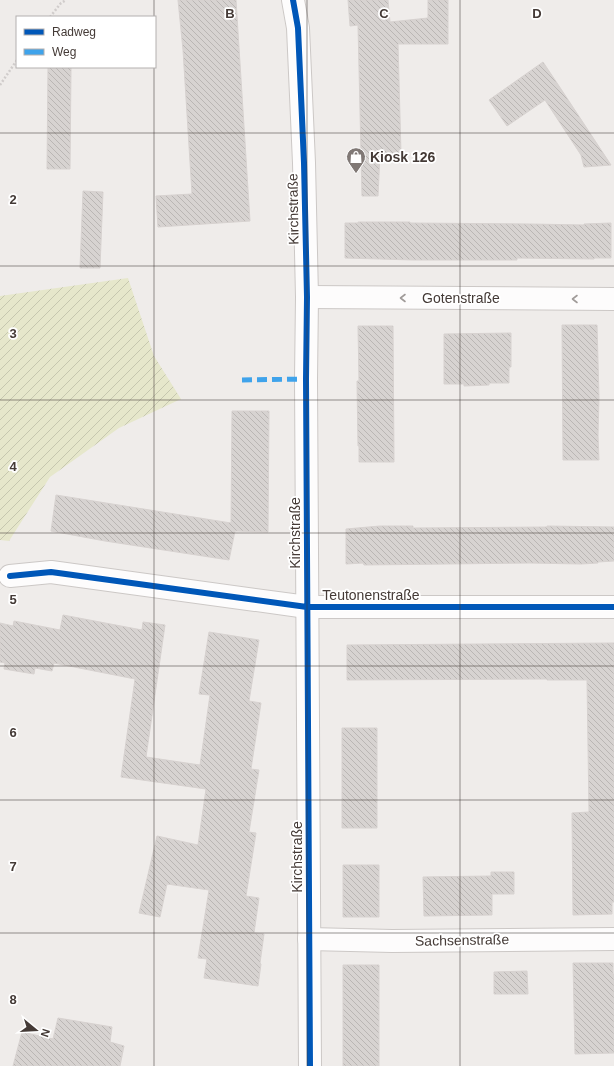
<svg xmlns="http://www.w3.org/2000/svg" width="614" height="1066" viewBox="0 0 614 1066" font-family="Arial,sans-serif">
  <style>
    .garden { fill: url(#garden-furrows) }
    .building { fill: url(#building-back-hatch); stroke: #d7d2d0 }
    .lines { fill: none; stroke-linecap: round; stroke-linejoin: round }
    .minor-casing { stroke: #ccc8c6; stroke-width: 24 }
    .tertiary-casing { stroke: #ccc8c6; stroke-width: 24 }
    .path { stroke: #d0cccb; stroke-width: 2.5; stroke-dasharray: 2 2; stroke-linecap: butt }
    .minor { stroke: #fdfcfc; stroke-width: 22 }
    .tertiary { stroke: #fdfcfc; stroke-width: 22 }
    .quiet { stroke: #3fa3eb; stroke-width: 5; stroke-dasharray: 10 5; stroke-linecap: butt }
    .cycleway-casing { stroke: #fff; stroke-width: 8 }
    .cycleway { stroke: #0057b8; stroke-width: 6 }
    .oneway { stroke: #a09b99 }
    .grid { fill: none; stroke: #443a36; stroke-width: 1; stroke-opacity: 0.55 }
    .labels { text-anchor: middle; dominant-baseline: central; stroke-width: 3.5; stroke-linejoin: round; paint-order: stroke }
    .poi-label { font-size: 14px; font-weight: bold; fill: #443a36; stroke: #fff; text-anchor: start }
    .street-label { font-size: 14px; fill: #443a36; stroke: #fff }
    .grid-label { font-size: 13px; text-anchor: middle; font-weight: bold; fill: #443a36; stroke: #fff; stroke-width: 3.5; stroke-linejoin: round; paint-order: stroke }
  </style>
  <defs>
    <pattern id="garden-furrows" width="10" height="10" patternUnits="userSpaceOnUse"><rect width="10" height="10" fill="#e6e7cb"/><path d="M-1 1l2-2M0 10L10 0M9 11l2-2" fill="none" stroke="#c6c7af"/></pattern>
    <pattern id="building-back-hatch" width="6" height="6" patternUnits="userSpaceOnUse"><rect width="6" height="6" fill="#d7d3d1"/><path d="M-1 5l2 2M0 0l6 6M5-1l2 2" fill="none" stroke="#bab6b4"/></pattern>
  </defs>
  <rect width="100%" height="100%" fill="#efecea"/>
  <path class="garden" d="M128,278L154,356L181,399L119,428L50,477L9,541L0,540V296Z"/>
  <path class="building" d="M178,0H236L250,221L158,227L156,196L192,194L183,50Z
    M348,0H388L390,22L428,18V0H448V44H398L401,154H380L378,196H362L358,25L350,26Z
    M543,62L561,89L611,165L584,167L581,155L545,100L507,126L489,100Z
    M48,67H71L70,169H47Z
    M83,191L103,192L100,268H80Z
    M358,222H410V223L530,224L584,225V224L611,223V258H595L594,259L517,258V260H414L345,258V223H358Z
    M562,325H597L599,397L598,435L599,460H563Z
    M358,326H393L394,462H359V446H358L357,381H359Z
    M511,333V367H509V383H489V385L464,386V384H444V334Z
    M232,411H269L268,532L235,531L229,560L105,541L51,531L56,495L231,523Z
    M380,526H413V528L547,527V526L614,527V561L598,562V563L581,564L530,563L364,565L363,563L346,564V529Z
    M63,615L142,630L143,622L165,625L146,757L200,765L210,695L199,694L209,632L259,640L249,701L261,703L251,769L259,770L249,832L256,833L246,896L259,898L254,933L264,934L260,963L261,964L258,986L204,978L207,959L198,958L209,890L167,884L160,917L139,913L157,836L198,845L206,789L121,777L135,679L54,663L52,671L35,668L34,674L4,669L5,663L0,662V623L13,626L14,621L60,630Z
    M614,643V902H612V914L573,915L572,813L589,812L587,680H547V679L347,680V645Z
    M342,728H377V828H342Z
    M343,865H379V917H343Z
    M491,872H514V894H492V915L424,916L423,877L491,876Z
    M573,963H613V974H614V1053L575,1054Z
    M343,965H379V1066H343Z
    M527,971L528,994H494V972Z
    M58,1018L112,1027L110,1042L124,1046L120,1066H13L22,1032L53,1039Z"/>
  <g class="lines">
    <defs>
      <path id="minor" d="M307,297L614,299
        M10,576L51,572L307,607H614
        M309,939L392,941L614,939"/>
      <path id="tertiary" d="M293,0L298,28L304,163L307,297L306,379L310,1066"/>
    </defs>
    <use href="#minor" class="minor-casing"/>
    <use href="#tertiary" class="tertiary-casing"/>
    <path class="path" d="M50,17L61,3L66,0
      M0,85L17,60"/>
    <use href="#minor" class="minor"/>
    <use href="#tertiary" class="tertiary"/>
    <path class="quiet" d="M242,380L306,379"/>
    <defs>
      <path id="cycleway" d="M293,0L298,28L304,163L307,297L306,379L310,1066
        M10,576L51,572L307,607H614"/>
    </defs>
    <use href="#cycleway" class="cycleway-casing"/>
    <use href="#cycleway" class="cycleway"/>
  </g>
  <defs><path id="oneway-chevron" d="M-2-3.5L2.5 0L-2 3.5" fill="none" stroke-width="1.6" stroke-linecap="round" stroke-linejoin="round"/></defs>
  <g class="oneway">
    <use href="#oneway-chevron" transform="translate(403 298) rotate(-180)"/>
    <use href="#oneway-chevron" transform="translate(575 299) rotate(-180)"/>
  </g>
  <path class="grid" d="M154,0V17M307,0V1066M460,0V1066M154,67V1066M0,133H614M0,266H614M0,400H614M0,533H614M0,666H614M0,800H614M0,933H614"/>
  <defs>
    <symbol id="shop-pin" viewBox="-11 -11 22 30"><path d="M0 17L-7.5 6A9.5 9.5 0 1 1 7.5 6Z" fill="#807875" stroke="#fff"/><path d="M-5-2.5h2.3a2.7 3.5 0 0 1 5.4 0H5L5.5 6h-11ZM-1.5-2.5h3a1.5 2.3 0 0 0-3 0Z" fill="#fff"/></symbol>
  </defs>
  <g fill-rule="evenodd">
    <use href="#shop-pin" x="345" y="146" width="22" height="30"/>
  </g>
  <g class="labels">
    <g class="poi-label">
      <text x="370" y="157">Kiosk 126</text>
    </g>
    <g class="street-label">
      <text transform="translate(293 209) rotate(-91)">Kirchstraße</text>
      <text x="461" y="298">Gotenstraße</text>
      <text transform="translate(295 533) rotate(-90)">Kirchstraße</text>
      <text x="371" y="595">Teutonenstraße</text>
      <text transform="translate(297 857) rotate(-90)">Kirchstraße</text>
      <text transform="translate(462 940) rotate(-1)">Sachsenstraße</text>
    </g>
  </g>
  <g class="grid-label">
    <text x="230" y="18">B</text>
    <text x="384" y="18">C</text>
    <text x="537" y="18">D</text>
    <text x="13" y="204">2</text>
    <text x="13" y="338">3</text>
    <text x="13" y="471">4</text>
    <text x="13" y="604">5</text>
    <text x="13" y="737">6</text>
    <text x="13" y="871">7</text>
    <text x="13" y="1004">8</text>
  </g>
  <rect x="16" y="16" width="140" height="52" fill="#ffffff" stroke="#b4b0af"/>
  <rect x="24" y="29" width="20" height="6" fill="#0057b8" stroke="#b4b0af"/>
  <text x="52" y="36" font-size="12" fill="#443a36">Radweg</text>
  <rect x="24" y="49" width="20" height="6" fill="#3fa3eb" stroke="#b4b0af"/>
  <text x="52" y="56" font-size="12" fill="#443a36">Weg</text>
  <g transform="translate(36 1030) rotate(108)" stroke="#ffffff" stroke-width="3" paint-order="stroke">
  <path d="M0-3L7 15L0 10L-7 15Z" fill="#443a36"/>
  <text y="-6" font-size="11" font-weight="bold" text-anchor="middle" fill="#443a36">N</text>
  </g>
</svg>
